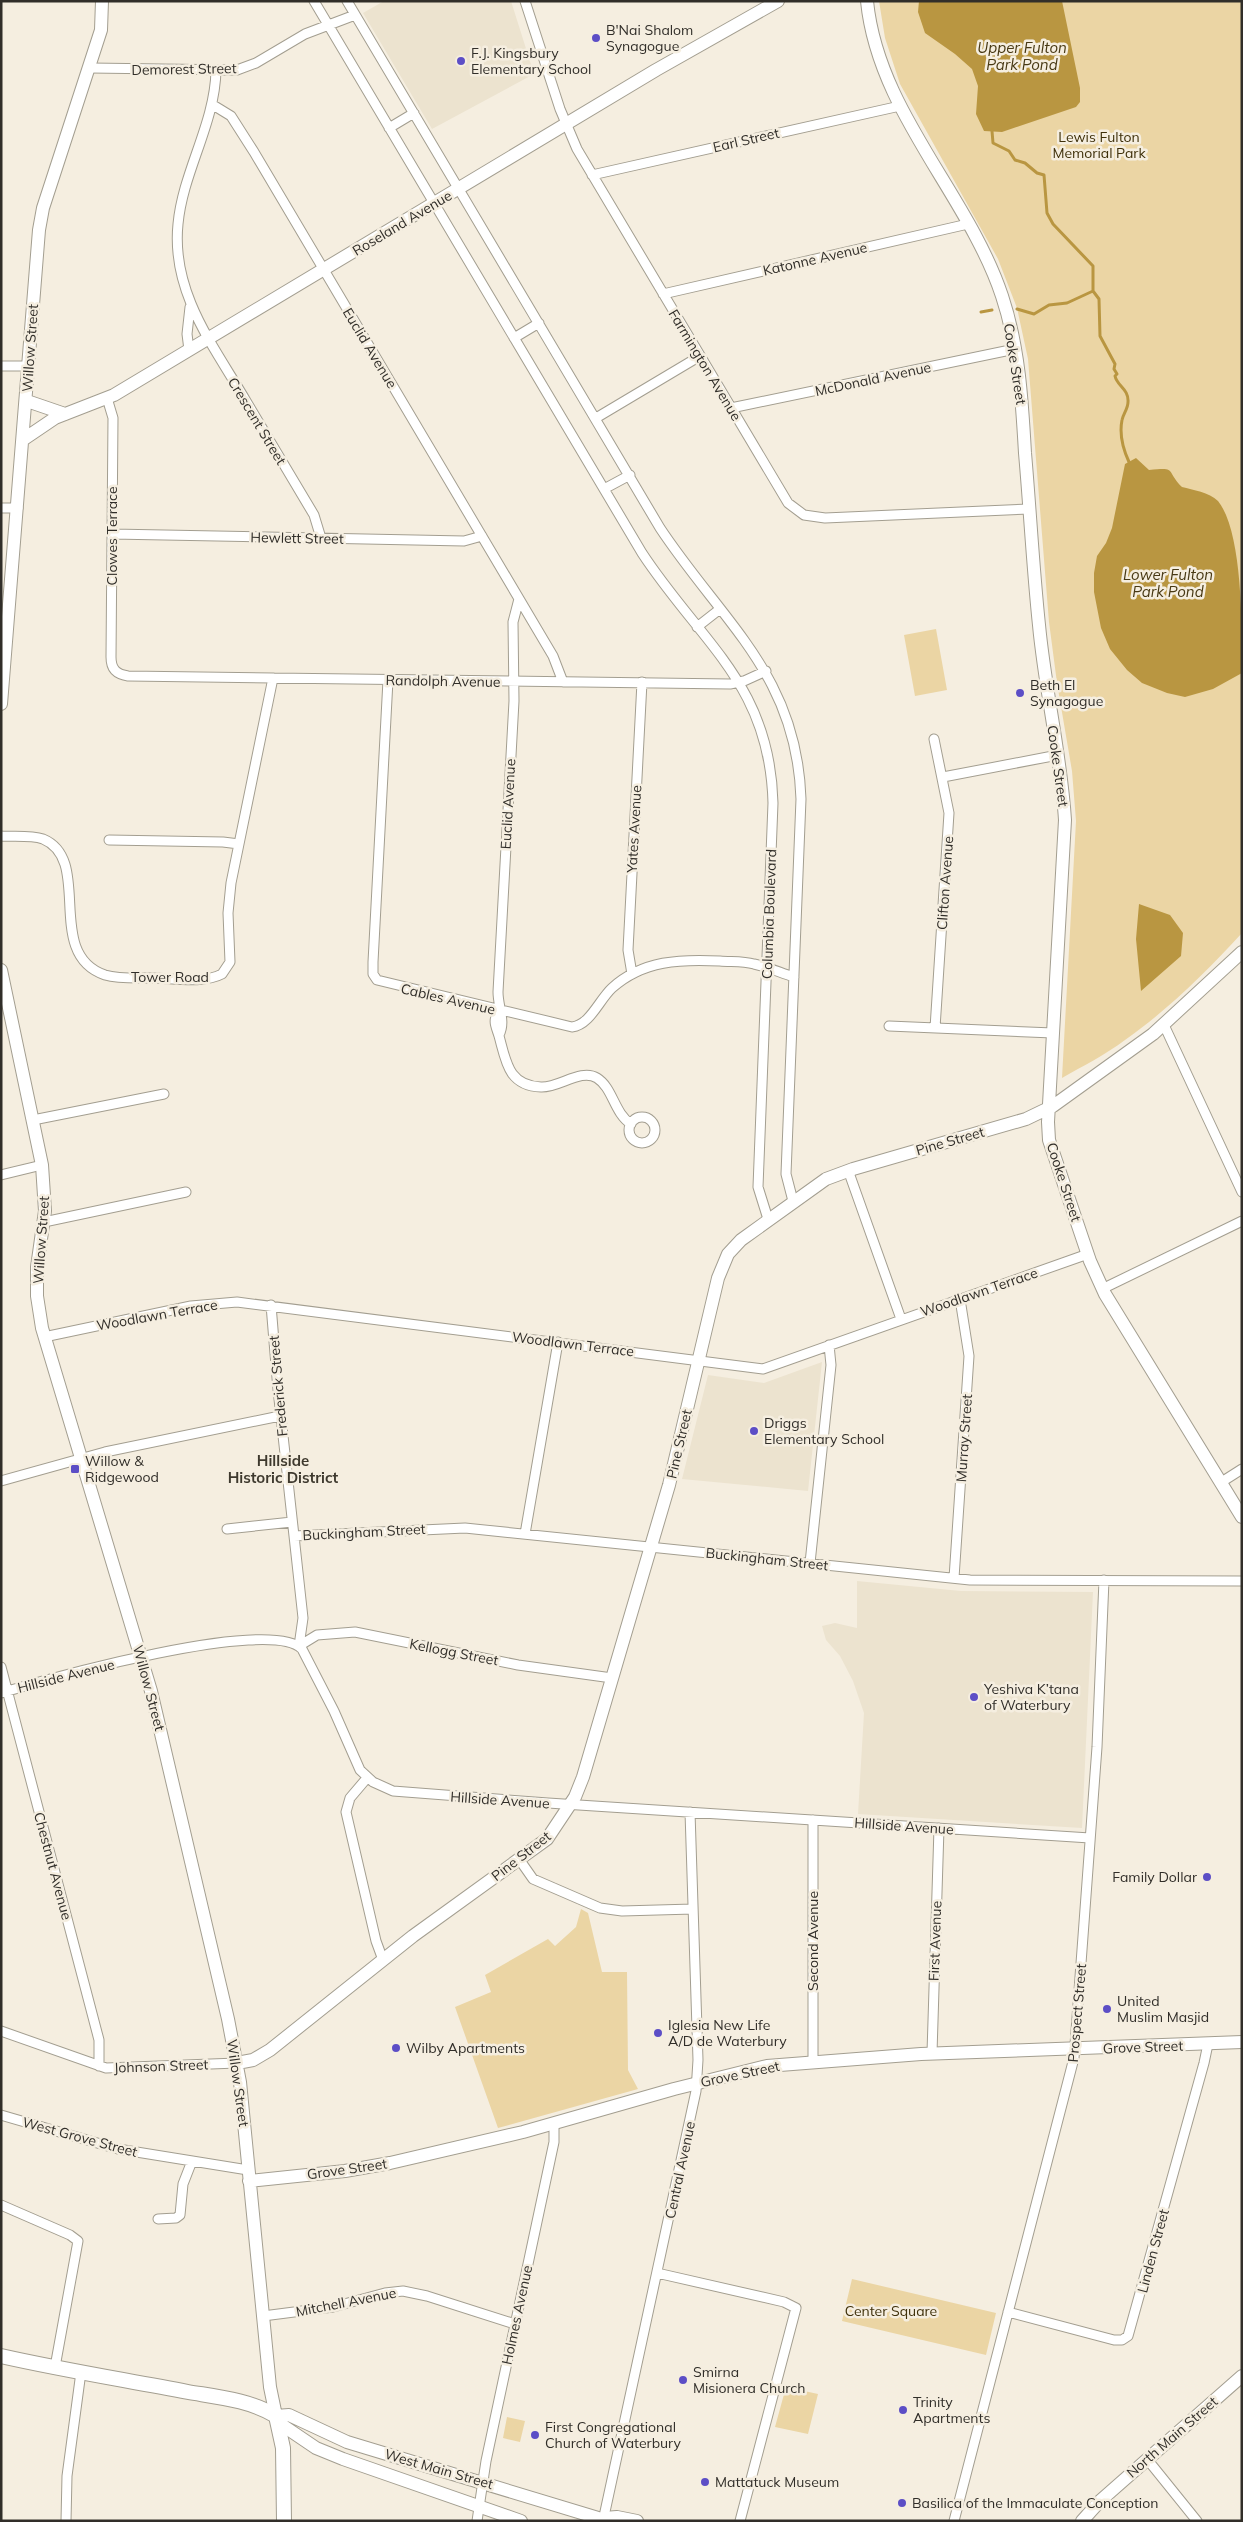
<svg xmlns="http://www.w3.org/2000/svg" width="1243" height="2522" viewBox="0 0 1243 2522" font-family="Mulish,sans-serif">
  <style>
    .built { fill: #ece3cf }
    .green { fill: #ebd5a4 }
    .water { fill: #b99641 }
    .lines { fill: none; stroke-linecap: round; stroke-linejoin: round }
    .stream { stroke: #b99641; stroke-width: 3 }
    .street-casing { stroke: #a39e90; stroke-width: 11 }
    .secondary-casing { stroke: #a39e90; stroke-width: 14 }
    .primary-casing { stroke: #a39e90; stroke-width: 16 }
    .street { stroke: #fff; stroke-width: 9 }
    .secondary { stroke: #fff; stroke-width: 12 }
    .primary { stroke: #fff; stroke-width: 14 }
    .poi-dot { fill: #5c4ec6; stroke: #f5eee0; stroke-width: 2 }
    .labels { text-anchor: middle; dominant-baseline: central; stroke-width: 5; stroke-linejoin: round; paint-order: stroke }
    .poi-label { font-size: 14px; fill: #312e29; stroke: #f5eee0; text-anchor: start }
    .street-label { font-size: 14px; fill: #312e29; stroke: #f5eee0 }
    .park-label { font-size: 14px; fill: #3f300a; stroke: #f5eee0 }
    .water-label { font-size: 15px; font-style: italic; fill: #483914; stroke: #f5eee0 }
    .neighbourhood-label { font-size: 15px; font-weight: bold; fill: #3e392e; stroke: #f5eee0 }
  </style>
  <rect width="100%" height="100%" fill="#f5eee0"/>
  <path class="built" d="M384,1H511L534,74L432,129L363,13Z
    M822,1362L808,1491L682,1479L708,1375L764,1383Z
    M857,1581L961,1591L1093,1592L1082,1828L858,1814L864,1713L853,1681L840,1656L826,1640L822,1626L835,1623L857,1628Z"/>
  <path class="green" d="M879,1H1242V933C1207,971 1168,1010 1125,1040C1105,1055 1083,1066 1062,1078L1076,821L1072,771L1057,683L1049,622L1028,359L1017,308L998,259L900,84L885,38Z
    M936,629L947,690L915,696L904,635Z
    M581,1909L588,1913L602,1972H627L628,2070L638,2089L498,2128L455,2007L491,1992L485,1975L548,1939L555,1946L576,1927Z
    M852,2279L996,2313L986,2355L842,2321Z
    M786,2387L818,2394L808,2434L775,2427Z
    M507,2417L525,2421L520,2442L503,2438Z"/>
  <path class="water" d="M919,1H1062L1080,88V102L1076,107L1002,132L984,131L976,114L978,86L972,69L955,54L925,33L918,12Z
    M1136,458L1149,470C1178,467 1165,470 1182,487C1193,490 1209,492 1218,501C1243,532 1242,629 1242,673L1213,689L1185,697L1167,693L1142,683L1127,670L1110,649L1101,628L1094,592V573L1097,556L1106,543L1112,528L1125,464Z
    M1139,904L1170,915L1183,933L1181,956L1141,991L1136,939Z"/>
  <g class="lines">
    <path class="stream" d="M992,131L993,143L1009,151L1015,160L1025,163L1037,173L1044,175L1047,213L1053,224L1093,266V291L1099,299L1100,336L1115,364L1114,369L1117,374L1115,376C1117,386 1129,389 1128,402C1128,409 1123,414 1122,420C1119,435 1123,449 1129,462
      M1017,309L1034,314L1049,305L1067,303L1093,291
      M981,312L992,310"/>
    <defs>
      <path id="street" d="M314,1L642,553C701,643 770,684 773,803L758,1187L768,1219
        M347,1L660,528C723,623 797,675 801,799L786,1174L793,1201
        M525,1L560,109L577,149L788,503L804,515L825,518L1029,509
        M90,68L237,70L256,63L305,34L355,15
        M216,70C215,124 183,171 178,224C171,292 213,345 246,401C269,439 291,477 314,515L321,538
        M213,105L231,116L254,152L553,656L563,682
        M389,128L414,113
        M592,175L900,106
        M663,294L968,224
        M514,338L539,323
        M189,350L187,334L190,307
        M1,366H29
        M107,398L113,418L111,657C111,669 116,674 128,676L730,684L744,681L766,671
        M731,408L1015,349
        M596,418L700,356
        M604,489L630,475
        M1,508H18
        M112,534L464,541L482,536
        M697,627L720,609
        M388,680L373,962V974L377,980L572,1027C590,1025 599,1000 612,988C643,960 681,959 720,961C731,962 743,961 754,964C768,967 781,973 794,977
        M934,739L949,813L935,1028
        M943,777L1058,755
        M1,836C14,837 31,835 43,839C94,860 43,954 105,975C119,979 136,978 151,978C172,978 203,984 222,974L230,962L228,913L231,883L273,678
        M109,840L223,842L239,844
        M632,974L628,950L642,682
        M499,1011C492,1021 496,1026 499,1036C506,1061 508,1086 541,1087C559,1088 581,1068 597,1078C613,1088 614,1113 631,1124
        M1164,1025L1242,1192
        M889,1026L1053,1033
        M499,1035C506,1022 498,1007 498,992L514,701L513,622L519,599
        M629 1130a13 13 0 1 1 26 0a13 13 0 1 1-26 0Z
        M33,1120L164,1094
        M848,1170L901,1319
        M1,1175L42,1165
        M44,1222L186,1192
        M1102,1289L1242,1221
        M271,1305L278,1390L303,1618L299,1646
        M44,1337L191,1306L237,1302L763,1369L1088,1254
        M1,1481L105,1452L280,1416
        M1220,1483L1242,1469
        M227,1529L292,1522
        M525,1534L558,1342
        M294,1536L465,1528L970,1580L1242,1581
        M810,1563L831,1365L829,1345
        M954,1578L969,1356L960,1299
        M299,1646L317,1635L355,1632L518,1665L612,1678
        M1,1667L99,2040V2066
        M1,1693C48,1679 270,1616 302,1649L334,1711L360,1770L373,1782L393,1791L548,1803L1090,1838
        M367,1778L350,1798L346,1812L376,1941L383,1960
        M519,1859L533,1879L600,1908L622,1911L693,1909
        M1,2031L106,2068L237,2063
        M932,2053L939,1828
        M813,2062V1820
        M1,2115L118,2149L248,2170
        M1,2205L70,2235L78,2241L55,2367
        M158,2219L176,2218L180,2215L183,2184L192,2161
        M657,2273L784,2302L796,2308L740,2521
        M1008,2312L1114,2340H1122L1128,2336L1204,2063L1208,2044
        M263,2316L333,2307L385,2293L403,2291L427,2296L515,2324
        M1147,2459L1197,2521
        M66,2521L67,2476L81,2372
        M477,2521L486,2461L554,2142V2124
        M603,2521L696,2091L698,2060L690,1812
        M954,2521L1074,2058L1097,1747L1104,1580"/>
      <path id="secondary" d="M867,1C878,112 968,194 1002,296C1019,347 1022,400 1025,453C1030,510 1033,568 1039,625C1045,690 1061,755 1065,820L1048,1122L1049,1140L1090,1261L1105,1294L1242,1517
        M27,401L65,414
        M24,439L55,418L114,395L656,70L778,1
        M1,704L39,230L43,208L101,30L102,1
        M1,970L42,1165L45,1211L37,1267V1296L42,1328L151,1691L228,2019L240,2082L270,2387L276,2416L282,2425L316,2448L343,2459L521,2521
        M237,2063L253,2060L270,2050L413,1936L547,1839L575,1797L583,1777L669,1485L718,1278L728,1254L741,1240L826,1179L853,1169L1026,1119L1053,1106L1153,1034L1242,952
        M249,2181L345,2171L390,2163L523,2132L674,2089L767,2066L921,2054L1242,2042
        M276,2416L289,2415L347,2442L608,2521
        M604,2518L617,2517L637,2521
        M1082,2521L1100,2501L1242,2376"/>
      <path id="primary" d="M1,2356C63,2370 126,2380 188,2392C217,2397 250,2400 276,2416L283,2448L284,2521"/>
    </defs>
    <use href="#street" class="street-casing"/>
    <use href="#secondary" class="secondary-casing"/>
    <use href="#primary" class="primary-casing"/>
    <use href="#street" class="street"/>
    <use href="#secondary" class="secondary"/>
    <use href="#primary" class="primary"/>
  </g>
  <g class="poi-dot">
    <circle cx="596" cy="38" r="5"/>
    <circle cx="461" cy="61" r="5"/>
    <circle cx="1020" cy="693" r="5"/>
    <circle cx="754" cy="1431" r="5"/>
    <rect x="70" y="1464" width="10" height="10" rx="2.5"/>
    <circle cx="974" cy="1697" r="5"/>
    <circle cx="1207" cy="1877" r="5"/>
    <circle cx="1107" cy="2009" r="5"/>
    <circle cx="658" cy="2033" r="5"/>
    <circle cx="396" cy="2048" r="5"/>
    <circle cx="683" cy="2380" r="5"/>
    <circle cx="903" cy="2410" r="5"/>
    <circle cx="535" cy="2435" r="5"/>
    <circle cx="705" cy="2482" r="5"/>
    <circle cx="902" cy="2503" r="5"/>
  </g>
  <g class="labels">
    <g class="poi-label">
      <text x="606" y="30">B'Nai Shalom<tspan x="606" dy="16">Synagogue</tspan></text>
      <text x="471" y="53">F.J. Kingsbury<tspan x="471" dy="16">Elementary School</tspan></text>
      <text x="1030" y="685">Beth El<tspan x="1030" dy="16">Synagogue</tspan></text>
      <text x="764" y="1423">Driggs<tspan x="764" dy="16">Elementary School</tspan></text>
      <text x="85" y="1461">Willow &amp;<tspan x="85" dy="16">Ridgewood</tspan></text>
      <text x="984" y="1689">Yeshiva K’tana<tspan x="984" dy="16">of Waterbury</tspan></text>
      <text x="1197" y="1877" text-anchor="end">Family Dollar</text>
      <text x="1117" y="2001">United<tspan x="1117" dy="16">Muslim Masjid</tspan></text>
      <text x="668" y="2025">Iglesia New Life<tspan x="668" dy="16">A/D de Waterbury</tspan></text>
      <text x="406" y="2048">Wilby Apartments</text>
      <text x="693" y="2372">Smirna<tspan x="693" dy="16">Misionera Church</tspan></text>
      <text x="913" y="2402">Trinity<tspan x="913" dy="16">Apartments</tspan></text>
      <text x="545" y="2427">First Congregational<tspan x="545" dy="16">Church of Waterbury</tspan></text>
      <text x="715" y="2482">Mattatuck Museum</text>
      <text x="912" y="2503">Basilica of the Immaculate Conception</text>
    </g>
    <g class="street-label">
      <text transform="translate(184 69) rotate(-1)">Demorest Street</text>
      <text transform="translate(746 140) rotate(-13)">Earl Street</text>
      <text transform="translate(402 223) rotate(-31)">Roseland Avenue</text>
      <text transform="translate(815 259) rotate(-13)">Katonne Avenue</text>
      <text transform="translate(30 348) rotate(-86)">Willow Street</text>
      <text transform="translate(370 348) rotate(59)">Euclid Avenue</text>
      <text transform="translate(1015 364) rotate(81)">Cooke Street</text>
      <text transform="translate(705 365) rotate(59)">Farmington Avenue</text>
      <text transform="translate(873 379) rotate(-12)">McDonald Avenue</text>
      <text transform="translate(257 421) rotate(59)">Crescent Street</text>
      <text transform="translate(112 536) rotate(-90)">Clowes Terrace</text>
      <text transform="translate(297 538) rotate(1)">Hewlett Street</text>
      <text transform="translate(443 681) rotate(1)">Randolph Avenue</text>
      <text transform="translate(1058 766) rotate(82)">Cooke Street</text>
      <text transform="translate(508 804) rotate(-87)">Euclid Avenue</text>
      <text transform="translate(634 829) rotate(-87)">Yates Avenue</text>
      <text transform="translate(945 883) rotate(-86)">Clifton Avenue</text>
      <text transform="translate(769 914) rotate(-88)">Columbia Boulevard</text>
      <text x="170" y="977">Tower Road</text>
      <text transform="translate(448 999) rotate(13)">Cables Avenue</text>
      <text transform="translate(950 1141) rotate(-16)">Pine Street</text>
      <text transform="translate(1064 1182) rotate(72)">Cooke Street</text>
      <text transform="translate(41 1240) rotate(-86)">Willow Street</text>
      <text transform="translate(979 1292) rotate(-19)">Woodlawn Terrace</text>
      <text transform="translate(157 1315) rotate(-10)">Woodlawn Terrace</text>
      <text transform="translate(573 1344) rotate(7)">Woodlawn Terrace</text>
      <text transform="translate(278 1386) rotate(-95)">Frederick Street</text>
      <text transform="translate(964 1438) rotate(-86)">Murray Street</text>
      <text transform="translate(679 1444) rotate(-77)">Pine Street</text>
      <text transform="translate(364 1532) rotate(-3)">Buckingham Street</text>
      <text transform="translate(767 1559) rotate(6)">Buckingham Street</text>
      <text transform="translate(454 1652) rotate(11)">Kellogg Street</text>
      <text transform="translate(66 1676) rotate(-14)">Hillside Avenue</text>
      <text transform="translate(149 1688) rotate(75)">Willow Street</text>
      <text transform="translate(500 1800) rotate(4)">Hillside Avenue</text>
      <text transform="translate(904 1826) rotate(4)">Hillside Avenue</text>
      <text transform="translate(521 1856) rotate(-38)">Pine Street</text>
      <text transform="translate(53 1866) rotate(75)">Chestnut Avenue</text>
      <text transform="translate(813 1941) rotate(-90)">Second Avenue</text>
      <text transform="translate(935 1941) rotate(-88)">First Avenue</text>
      <text transform="translate(1077 2013) rotate(-85)">Prospect Street</text>
      <text transform="translate(1143 2047) rotate(-2)">Grove Street</text>
      <text transform="translate(161 2066) rotate(-2)">Johnson Street</text>
      <text transform="translate(740 2074) rotate(-12)">Grove Street</text>
      <text transform="translate(238 2083) rotate(82)">Willow Street</text>
      <text transform="translate(80 2137) rotate(15)">West Grove Street</text>
      <text transform="translate(347 2169) rotate(-8)">Grove Street</text>
      <text transform="translate(680 2170) rotate(-78)">Central Avenue</text>
      <text transform="translate(1153 2251) rotate(-75)">Linden Street</text>
      <text transform="translate(346 2302) rotate(-11)">Mitchell Avenue</text>
      <text transform="translate(517 2315) rotate(-78)">Holmes Avenue</text>
      <text transform="translate(1172 2437) rotate(-41)">North Main Street</text>
      <text transform="translate(439 2469) rotate(16)">West Main Street</text>
    </g>
    <g class="park-label">
      <text x="1099" y="137">Lewis Fulton<tspan x="1099" dy="16">Memorial Park</tspan></text>
      <text x="891" y="2311">Center Square</text>
    </g>
    <g class="water-label">
      <text x="1022" y="47">Upper Fulton<tspan x="1022" dy="17">Park Pond</tspan></text>
      <text x="1168" y="574">Lower Fulton<tspan x="1168" dy="17">Park Pond</tspan></text>
    </g>
    <g class="neighbourhood-label">
      <text x="283" y="1460">Hillside<tspan x="283" dy="17">Historic District</tspan></text>
    </g>
  </g>
  <rect width="1243" height="2522" fill="none" stroke="#312e29" stroke-width="5"/>
</svg>
